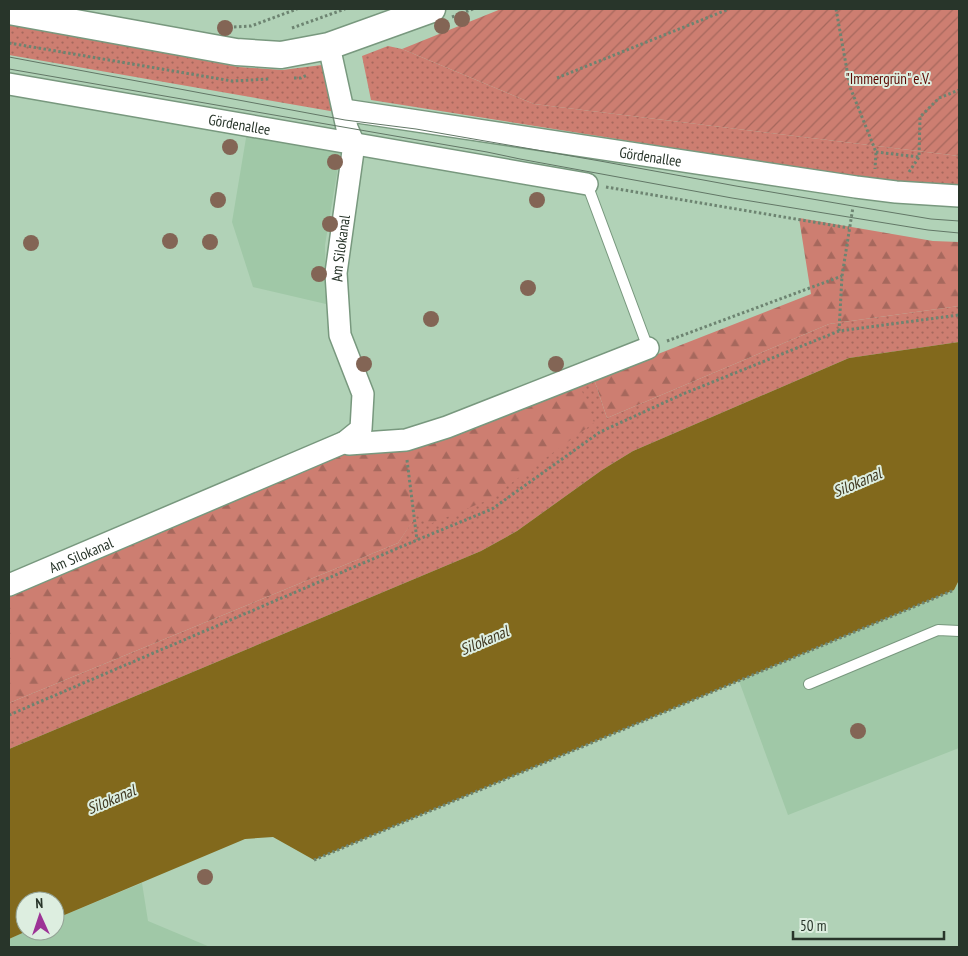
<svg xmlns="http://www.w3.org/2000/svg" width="968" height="956" viewBox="0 0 968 956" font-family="'PT Sans Narrow',sans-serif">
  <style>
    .built { fill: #a0c8a7 }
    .grass { fill: url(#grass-dots) }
    .forest { fill: url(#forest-firs) }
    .garden { fill: url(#garden-furrows) }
    .water { fill: #82691c }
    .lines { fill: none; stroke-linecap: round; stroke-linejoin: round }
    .service-casing { stroke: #78987e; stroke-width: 12 }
    .minor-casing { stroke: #78987e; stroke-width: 24 }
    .tertiary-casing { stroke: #78987e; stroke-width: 29 }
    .path { stroke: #6d8471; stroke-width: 3; stroke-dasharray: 2.5 2.5; stroke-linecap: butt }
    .service { stroke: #fff; stroke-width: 10 }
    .minor { stroke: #fff; stroke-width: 21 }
    .tertiary { stroke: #fff; stroke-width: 26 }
    .tram { stroke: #627766; stroke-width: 1 }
    .tree { fill: #836555 }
    .labels { text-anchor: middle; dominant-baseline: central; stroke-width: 4; stroke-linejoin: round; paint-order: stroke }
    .park-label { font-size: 15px; fill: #5d0b05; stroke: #ddeee0 }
    .street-label { font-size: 15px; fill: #28352a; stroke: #ddeee0 }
    .water-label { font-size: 16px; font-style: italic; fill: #403821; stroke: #ddeee0 }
  </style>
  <defs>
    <pattern id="grass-dots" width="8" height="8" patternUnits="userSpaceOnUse" patternTransform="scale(1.25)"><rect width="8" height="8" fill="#cd7e71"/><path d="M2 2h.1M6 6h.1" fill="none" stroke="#a6685d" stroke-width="1.8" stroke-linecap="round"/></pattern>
    <pattern id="forest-firs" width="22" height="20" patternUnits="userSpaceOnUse" patternTransform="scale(1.25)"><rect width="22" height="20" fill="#cd7e71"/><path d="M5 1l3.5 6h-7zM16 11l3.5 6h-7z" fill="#a6685d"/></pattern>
    <pattern id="garden-furrows" width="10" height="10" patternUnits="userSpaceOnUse" patternTransform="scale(1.25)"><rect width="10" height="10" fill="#cd7e71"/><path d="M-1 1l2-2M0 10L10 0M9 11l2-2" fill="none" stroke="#a6685d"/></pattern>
  </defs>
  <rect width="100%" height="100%" fill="#b1d2b7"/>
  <path class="built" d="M248,126L342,143L325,245L326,304L253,287L232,222Z
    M959,580V748L788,815L739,681L954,590Z
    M142,883L148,921L210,947H9V939L27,931H55V919Z"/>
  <path class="grass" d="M9,24L239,67L282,70L322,65L328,71L336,112L9,55Z
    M388,46L402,49L534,104L959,156V186L896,183L371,100L362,56Z
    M959,306V342L849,358L633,451L602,470L517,531L481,551L9,749V703L398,543L417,514L579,384L594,379L607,418L829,324Z"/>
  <path class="forest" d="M799,218L933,241L959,242V306L829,324L607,418L594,379L811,294Z
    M579,384L595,422L488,500L430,524L417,515L398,543L9,703V596L340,453Z"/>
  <path class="garden" d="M501,9H959V156L534,104L402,49Z"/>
  <path class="water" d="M959,342V580L954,590L314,860L273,837L245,839L55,919V901H25V931H27L9,939V749L481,551L517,531L602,470L633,451L849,358Z"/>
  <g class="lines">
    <defs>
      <path id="service" d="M587,184L648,348
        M809,684L938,630L959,631"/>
      <g id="minor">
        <path id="s1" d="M9,84L587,184"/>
        <path id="s2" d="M344,110L856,187L896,192L959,196"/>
        <path d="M345,442L349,444L406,440L447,427L648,348"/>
        <path id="s3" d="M9,585L345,442L361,429L363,394L340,335L336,273L354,144L347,128L329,46"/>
      </g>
      <path id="tertiary" d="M9,11L236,52L281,55L329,46L432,9"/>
    </defs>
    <use href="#service" class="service-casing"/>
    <use href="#minor" class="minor-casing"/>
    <use href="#tertiary" class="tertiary-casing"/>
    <path class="path" d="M836,9L850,87L876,152L875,169
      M452,17L473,9
      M234,27L251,26L297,9
      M292,28L345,9
      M9,43L232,81L270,79
      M294,78H301L307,75
      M557,78L729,9
      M876,152L919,157
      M909,172L919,157L920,117L939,98L959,90
      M606,187L849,228
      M839,331L842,276L853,207
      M667,341L842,276
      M407,460L417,540
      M9,715L417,540L492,509L600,432L683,394L839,331L959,315
      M314,860L954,590"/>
    <use href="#service" class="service"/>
    <use href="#minor" class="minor"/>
    <use href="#tertiary" class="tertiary"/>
    <path class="tram" d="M9,57L345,120L416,129L600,161L736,186L853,206L931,219L959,221
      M9,69L487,152L520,159L732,198L928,230L959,233"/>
  </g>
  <g class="tree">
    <circle cx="462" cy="19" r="8"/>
    <circle cx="442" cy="26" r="8"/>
    <circle cx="225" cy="28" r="8"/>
    <circle cx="230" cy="147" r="8"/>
    <circle cx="335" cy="162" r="8"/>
    <circle cx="218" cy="200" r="8"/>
    <circle cx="537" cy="200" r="8"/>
    <circle cx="330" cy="224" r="8"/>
    <circle cx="170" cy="241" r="8"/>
    <circle cx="210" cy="242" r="8"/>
    <circle cx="31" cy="243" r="8"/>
    <circle cx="319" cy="274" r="8"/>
    <circle cx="528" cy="288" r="8"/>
    <circle cx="431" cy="319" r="8"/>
    <circle cx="364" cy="364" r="8"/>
    <circle cx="556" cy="364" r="8"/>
    <circle cx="858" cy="731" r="8"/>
    <circle cx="205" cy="877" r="8"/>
  </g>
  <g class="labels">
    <g class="park-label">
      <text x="888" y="78">"Immergrün" e.V.</text>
    </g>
    <g class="street-label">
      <text stroke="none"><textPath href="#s1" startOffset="234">Gördenallee</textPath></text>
      <text stroke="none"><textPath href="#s2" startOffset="310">Gördenallee</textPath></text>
      <text stroke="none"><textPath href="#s3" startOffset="571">Am Silokanal</textPath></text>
      <text stroke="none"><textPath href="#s3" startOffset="78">Am Silokanal</textPath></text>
    </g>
    <g class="water-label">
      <text transform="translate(857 482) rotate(-23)">Silokanal</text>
      <text transform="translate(484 640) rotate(-23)">Silokanal</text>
      <text transform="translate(111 799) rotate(-23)">Silokanal</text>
    </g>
  </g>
  <rect width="968" height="956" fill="none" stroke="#28352a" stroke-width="20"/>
  <g transform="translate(40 916) rotate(357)"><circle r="24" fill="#ddeee0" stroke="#95a497"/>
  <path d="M0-4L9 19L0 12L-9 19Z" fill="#9c3396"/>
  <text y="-8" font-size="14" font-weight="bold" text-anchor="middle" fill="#28352a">N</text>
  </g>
  <path d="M793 931v8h151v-8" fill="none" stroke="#28352a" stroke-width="2.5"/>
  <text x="800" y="931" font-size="15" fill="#28352a" stroke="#ddeee0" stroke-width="4" paint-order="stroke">50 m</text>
</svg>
